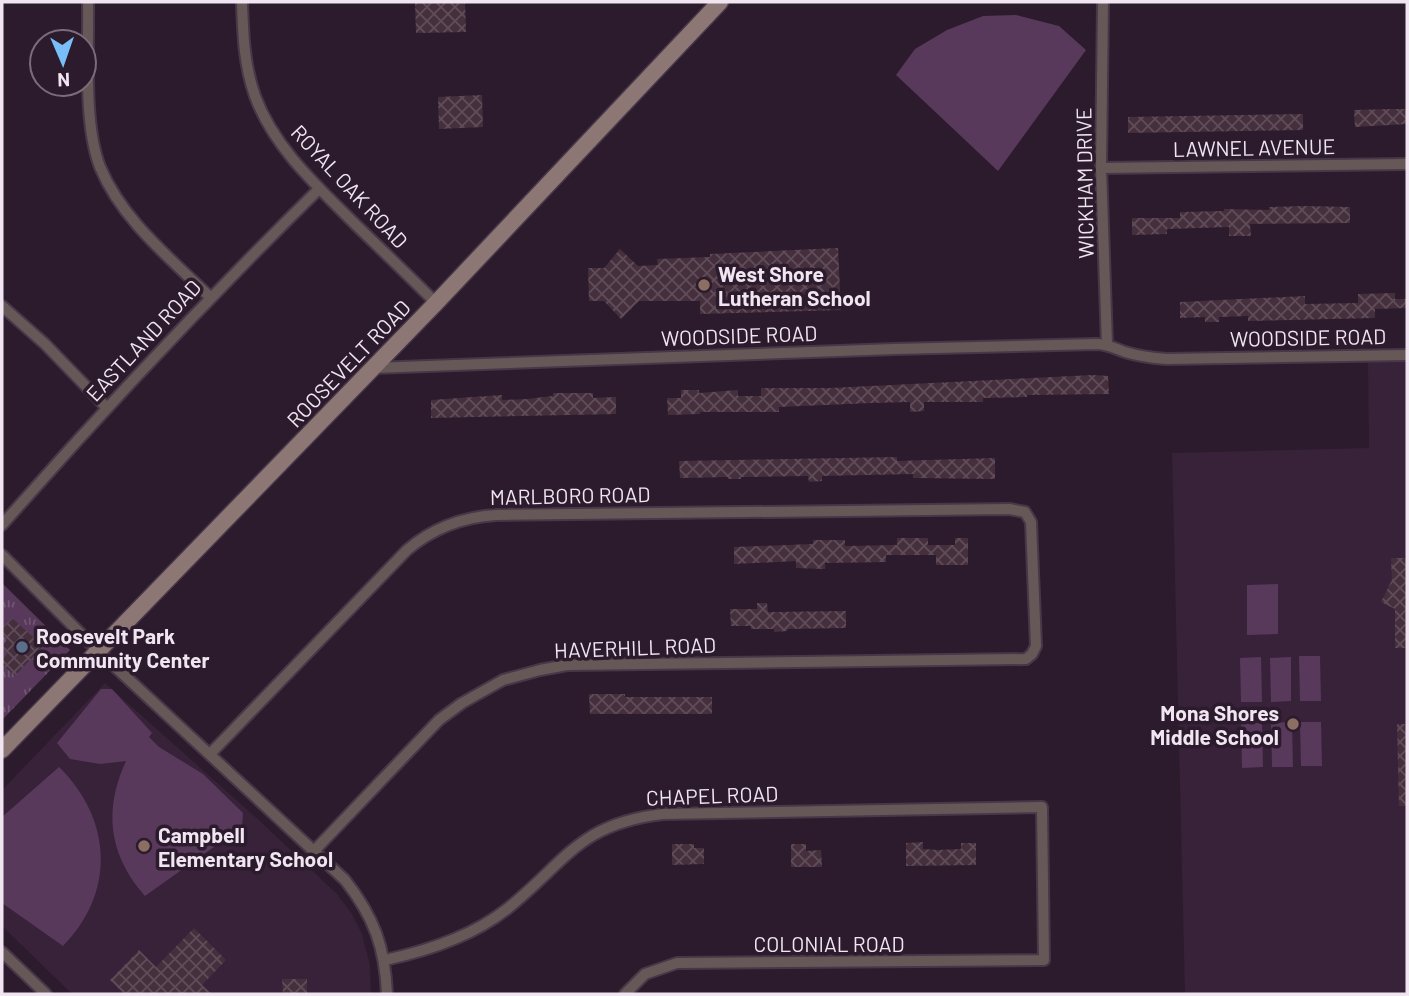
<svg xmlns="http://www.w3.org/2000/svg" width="1409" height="996" viewBox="0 0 1409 996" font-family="Barlow,sans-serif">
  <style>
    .built { fill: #372239 }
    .park { fill: url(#park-tufts) }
    .pitch { fill: #59395b }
    .building { fill: url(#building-cross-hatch) }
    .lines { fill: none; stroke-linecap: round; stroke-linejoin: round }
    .street-casing { stroke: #473748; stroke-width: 14 }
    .secondary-casing { stroke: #473748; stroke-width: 19 }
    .street { stroke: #665857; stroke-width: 10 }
    .secondary { stroke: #8d7775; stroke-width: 16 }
    .education-dot { fill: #8d6e63; stroke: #2b1b2c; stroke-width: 2.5 }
    .service-dot { fill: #5c6f8a; stroke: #2b1b2c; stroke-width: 2.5 }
    .labels { text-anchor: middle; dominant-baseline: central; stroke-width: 7; stroke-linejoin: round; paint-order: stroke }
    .street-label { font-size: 21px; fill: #f1e5f1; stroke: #2b1b2c }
    .poi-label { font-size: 21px; font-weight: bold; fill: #f1e5f1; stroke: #2b1b2c; text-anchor: start }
  </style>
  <defs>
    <pattern id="park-tufts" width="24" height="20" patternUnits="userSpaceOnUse" patternTransform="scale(1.75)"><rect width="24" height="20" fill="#59395b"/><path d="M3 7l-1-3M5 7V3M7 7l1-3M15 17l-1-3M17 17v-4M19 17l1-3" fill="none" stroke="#715673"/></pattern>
    <pattern id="building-cross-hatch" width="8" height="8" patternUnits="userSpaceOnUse" patternTransform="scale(1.75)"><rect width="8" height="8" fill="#452f3d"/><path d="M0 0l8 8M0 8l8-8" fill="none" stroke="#604d5a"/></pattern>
  </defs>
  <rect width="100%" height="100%" fill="#2b1b2c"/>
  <path class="built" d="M1407,361V994H1185L1172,453L1369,448L1368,362Z
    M105,683L260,821L337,894L352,914L362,934L370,965L371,994H72L2,926V790Z"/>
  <path class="park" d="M2,583L70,650L2,720Z"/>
  <path class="pitch" d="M1016,15L1059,26L1086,50L998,171L896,75L915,49L947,30L983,16Z
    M1278,584V634L1247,635V585Z
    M1299,656H1320L1321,701H1300Z
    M1261,657L1262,702H1241L1240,658Z
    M1291,657V701L1271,702L1270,658Z
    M101,689H112L152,733L149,737L159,747L203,774L243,813L242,827L145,896C109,855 103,811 126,761L100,764L70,759L57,743Z
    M1292,722L1293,767H1272L1271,723Z
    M1321,722L1322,766H1301L1300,722Z
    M1241,723H1262L1263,767L1242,768Z
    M59,767C112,819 116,892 63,946L2,903V817Z"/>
  <path class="building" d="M415,2H465L466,32L416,33Z
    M482,95L483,127L439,129L438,97Z
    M1391,109H1407V124L1355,127L1354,110Z
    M1303,114V130L1128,133V117Z
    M1304,206L1350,207V223L1250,224L1251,236H1229V227L1167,229V234L1132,235V218H1180V212L1224,211V209L1269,210V207Z
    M838,248L841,310L700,314V301H639L621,319L604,301H589L588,268H604L620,249L638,266L658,265L657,259L710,257V254Z
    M1395,293V299H1407V308L1375,309V318L1248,321V316L1219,317V322H1205V317L1180,318V302L1305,296V304L1358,303V294Z
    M1093,375L1108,376L1109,394L1027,395V397L983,398V402H924V411L910,412V402L871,403L779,407V412H700V414L668,415L667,398H681V390H699V393L738,390V396H761V388H830Z
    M553,393H593V398L616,397V414L431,418V400L502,395V400L527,399L553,396Z
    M897,457V461L995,458V479L913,478V474L822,476V481L809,482L808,476L741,477V479H728V477L680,478L679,461Z
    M897,538H928V545H955V538H968V565H936V555H886V562L825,563V569L796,568V561L734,564V547L813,544V540H845V546L897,545Z
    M1391,558H1407V648H1395V609L1381,602L1392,580Z
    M757,603H767L768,612L846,611V628L788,629L787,631L774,632V629H751V626H731L730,609H757Z
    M12,618L43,646L15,676L2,664V660L8,653L2,648L7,639L2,634V629Z
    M589,694H625V697H712V714H590Z
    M1397,724H1407V806H1399Z
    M923,842V849L938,850L961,849V843H976V865L906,866V843Z
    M672,844H694V848H704V864L672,865Z
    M791,844H806V851L821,850L822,867H791Z
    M194,928L226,960L202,985L212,994H124L110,980L139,950L156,967Z
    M282,979H307V994H283Z"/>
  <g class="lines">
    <defs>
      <path id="street" d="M88,2C89,50 83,123 100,167C122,220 170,258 210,297
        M242,2C243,34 244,65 255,96C274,148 318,187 356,225C383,251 410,277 436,303
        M1103,2L1101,168L1107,344
        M1101,168L1407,164
        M2,306L45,344L106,407
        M373,368L894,349L1096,344C1107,344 1114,348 1125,352C1138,356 1152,358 1167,359L1407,355
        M2,525C104,409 209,297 319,189
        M2,555L97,650L345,880C374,917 385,947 387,994
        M211,753L407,550C433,528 462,517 496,515L1009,509L1025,512L1031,522L1036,646L1032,654L1026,659L567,665L540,670L503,680L462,703L439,720L314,851
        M2,952L46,994
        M385,960C427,951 473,936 507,909C567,861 578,824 663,814L1042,807L1044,960L677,963L645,974L625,994"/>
      <path id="secondary" d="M2,750L436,303L720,2"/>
    </defs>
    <use href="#street" class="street-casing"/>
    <use href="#secondary" class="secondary-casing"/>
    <use href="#street" class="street"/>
    <use href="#secondary" class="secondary"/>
  </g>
  <g class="education-dot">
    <circle cx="704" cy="285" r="7"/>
    <circle cx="1293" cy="724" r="7"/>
    <circle cx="144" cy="846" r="7"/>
  </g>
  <circle class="service-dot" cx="22" cy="647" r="7"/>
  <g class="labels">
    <g class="street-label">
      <text transform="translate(1254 147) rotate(-1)">LAWNEL AVENUE</text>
      <text transform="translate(1084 183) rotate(-91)">WICKHAM DRIVE</text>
      <text transform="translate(350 186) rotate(47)">ROYAL OAK ROAD</text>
      <text transform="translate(739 335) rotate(-2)">WOODSIDE ROAD</text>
      <text transform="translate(1308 337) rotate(-1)">WOODSIDE ROAD</text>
      <text transform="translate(143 340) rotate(-47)">EASTLAND ROAD</text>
      <text transform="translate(348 363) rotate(-46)">ROOSEVELT ROAD</text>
      <text transform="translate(570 495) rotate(-1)">MARLBORO ROAD</text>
      <text transform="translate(635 647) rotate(-2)">HAVERHILL ROAD</text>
      <text transform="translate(712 795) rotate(-2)">CHAPEL ROAD</text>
      <text x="829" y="943">COLONIAL ROAD</text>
    </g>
    <g class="poi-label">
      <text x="718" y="273">West Shore<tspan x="718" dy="24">Lutheran School</tspan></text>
      <text x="36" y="635">Roosevelt Park<tspan x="36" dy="24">Community Center</tspan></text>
      <text x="1279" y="712" text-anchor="end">Mona Shores<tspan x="1279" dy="24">Middle School</tspan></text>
      <text x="158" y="834">Campbell<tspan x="158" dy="24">Elementary School</tspan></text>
    </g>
  </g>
  <rect width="1409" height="996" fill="none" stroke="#f1e5f1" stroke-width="7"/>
  <g transform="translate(63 63) rotate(178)"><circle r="33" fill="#2b1b2c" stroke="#7a6c7b" stroke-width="2"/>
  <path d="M0-5L12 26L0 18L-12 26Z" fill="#78bff7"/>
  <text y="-10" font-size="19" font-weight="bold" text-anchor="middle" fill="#f1e5f1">N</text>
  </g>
</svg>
